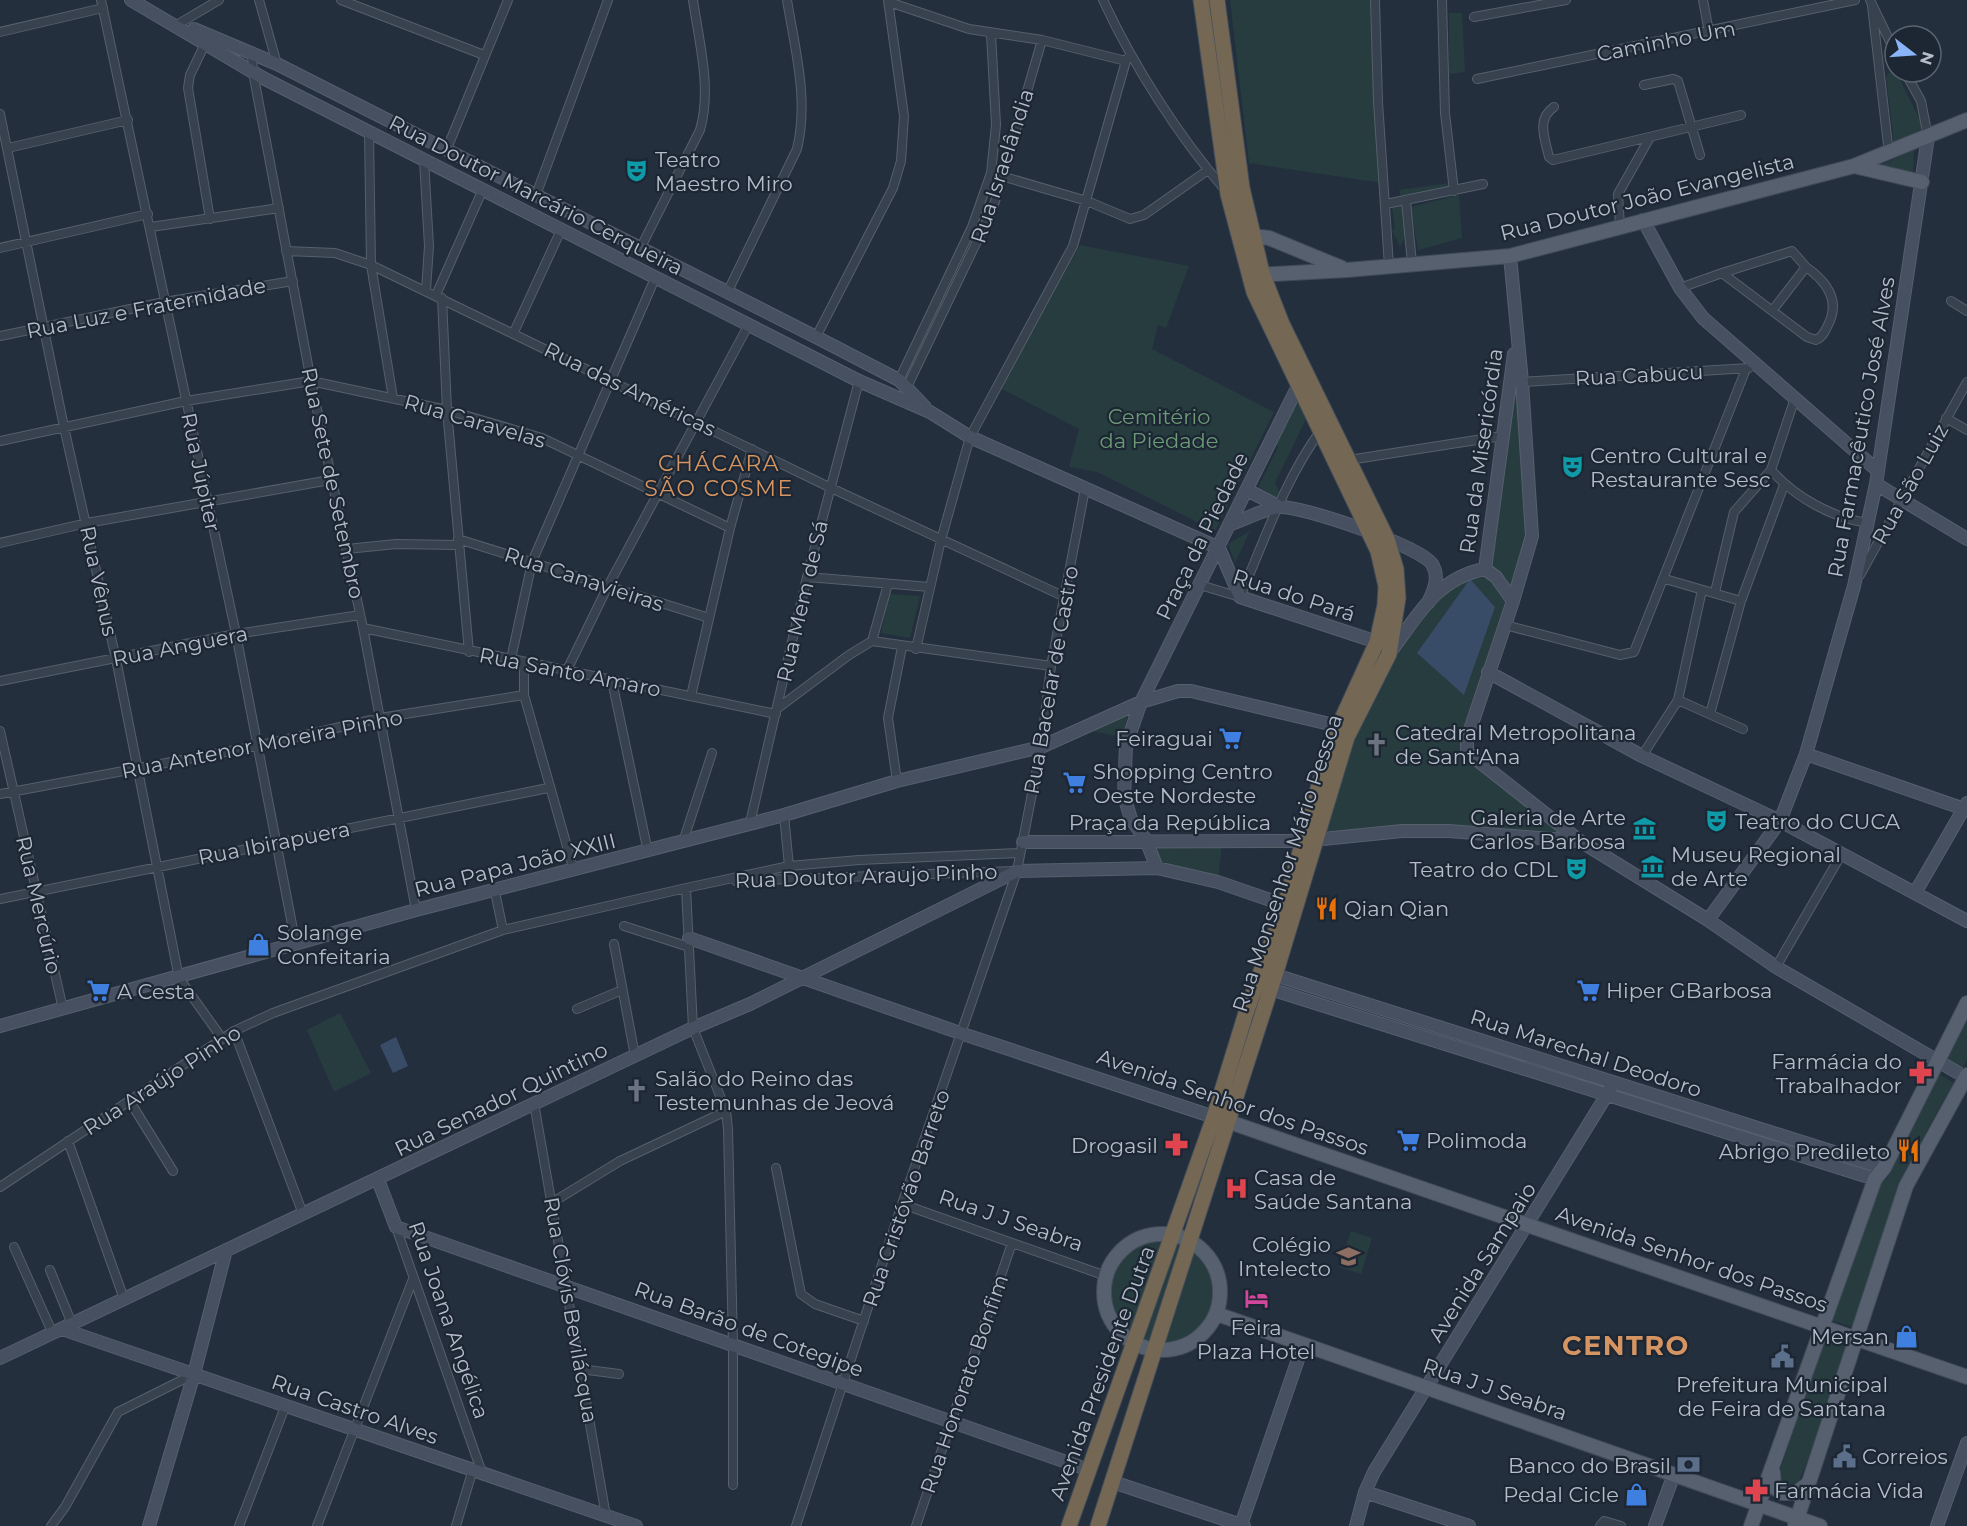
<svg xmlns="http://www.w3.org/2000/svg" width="1967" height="1526" viewBox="0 0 1967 1526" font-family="Montserrat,sans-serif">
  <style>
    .green { fill: #263c3f }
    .water { fill: #394c67 }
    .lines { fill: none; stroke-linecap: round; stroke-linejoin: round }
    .street-casing { stroke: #565f6c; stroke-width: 10 }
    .secondary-casing { stroke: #565f6c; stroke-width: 14 }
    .primary-casing { stroke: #414a57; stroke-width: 16 }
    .highway-casing { stroke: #434c59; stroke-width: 17 }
    .street { stroke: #38414e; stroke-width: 8 }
    .secondary { stroke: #465061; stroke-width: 12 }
    .primary { stroke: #56606e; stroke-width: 14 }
    .highway { stroke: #746855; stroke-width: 15 }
    .labels { text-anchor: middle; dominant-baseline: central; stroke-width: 4.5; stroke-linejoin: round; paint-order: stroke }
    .street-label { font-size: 21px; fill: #b4bcc9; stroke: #1d2633 }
    .poi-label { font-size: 21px; fill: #b4bcc9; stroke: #1d2633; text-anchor: start }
    .park-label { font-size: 21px; fill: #6b9a76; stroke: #1d2633 }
    .neighbourhood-label { font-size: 22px; letter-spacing: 1.5px; fill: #d59563; stroke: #1d2633 }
    .district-label { font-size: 27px; font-weight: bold; letter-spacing: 1.5px; fill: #d59563; stroke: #1d2633 }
  </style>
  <rect width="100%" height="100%" fill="#242f3e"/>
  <path class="green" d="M1230,0H1372L1382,183L1249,163Z
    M1449,13H1462L1465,72L1449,74Z
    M1890,71L1897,74L1924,128L1894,143L1886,77Z
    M1914,150L1913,172L1879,166Z
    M1449,183L1451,190L1402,199L1399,190Z
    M1459,195L1462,238L1418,250L1411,207Z
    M1402,205V221L1404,220L1407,234L1400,246L1392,231L1395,228L1392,208Z
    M1080,245L1189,266L1166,328L1158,325L1152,349L1274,412L1215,531L1097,472L1069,467L1079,429L1000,388Z
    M1516,338L1532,516L1511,601L1465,746L1580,841L1401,830L1324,832L1349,739L1390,656L1445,588L1486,570Z
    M1296,396L1308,415L1275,483L1279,491L1277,498L1258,488L1278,447L1275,442Z
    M1250,531L1235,563L1228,544Z
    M889,594L920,596L910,638L881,633Z
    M1129,710L1122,737L1087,730Z
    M1146,840L1222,843L1218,882L1157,868Z
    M340,1013L371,1073L334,1092L307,1030Z
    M1967,1015V1059L1962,1069L1943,1058Z
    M1937,1073L1954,1083C1906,1158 1882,1242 1853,1327L1830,1320L1877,1184L1887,1179Z
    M1351,1231L1372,1238L1361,1274L1339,1267Z
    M1104 1292a58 58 0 1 1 116 0a58 58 0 1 1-116 0Z
    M1824,1339L1847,1347L1816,1441L1798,1483L1786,1485L1781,1480L1779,1474Z"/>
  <path class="water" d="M1470,579L1495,607L1464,695L1417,653Z
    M396,1037L408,1066L393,1073L380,1045Z"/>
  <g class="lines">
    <defs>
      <path id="street" d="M101,0L236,634L296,945
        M259,0L277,64
        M341,0L484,55
        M1103,0C1133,65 1179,137 1226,191
        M1375,0L1378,102L1389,266
        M1442,0L1445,113L1454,191
        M1703,0L1709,32
        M1870,0L1895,52
        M889,2L969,29L1042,40L1126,61
        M1872,6L1889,154
        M1474,17L1566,0
        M180,23L219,0
        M0,32L103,8
        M205,44L190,75L188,88L210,219
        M252,55L253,72L311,381L363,628L416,910
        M1905,72L1921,101L1928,137
        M1477,79L1855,0
        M1644,85L1673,79L1678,81L1700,155
        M1554,107C1536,119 1545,139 1549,157L1553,160L1741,115
        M0,114L64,427L116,659L179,978L221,1037
        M369,133L371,265L393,398
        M8,148L128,120
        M446,151L508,0
        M424,160L429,246L426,290
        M991,173L1087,201L1130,219L1144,215L1208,170
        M536,195L608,0
        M1406,201L1412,263
        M1386,204L1483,184
        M1620,226L1618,194L1649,139
        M151,227L279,208
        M641,247L700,130C712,89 699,42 693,0
        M0,248L148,214
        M286,251L335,253L371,265L829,487L1065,597
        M1722,273L1792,251L1806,267L1772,311
        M1680,288L1722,273L1807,337L1816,340C1823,337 1825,331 1828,325C1841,300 1826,281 1806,267
        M728,291L797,149C809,100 795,49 787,0
        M436,295L483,189
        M442,298L447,410L469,652
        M1951,301L1967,311
        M514,332L561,230
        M0,336L164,302L293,281
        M816,337L893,188L901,161L904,116L888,0
        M899,380L972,227L991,173L996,125L991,34
        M1522,382L1749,368
        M907,387L993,208L1042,40
        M1794,401L1771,470C1795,497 1832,518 1868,523
        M1946,418L1967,430
        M0,441L186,401L311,381L447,410L542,438L730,528
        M1349,460L1502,436
        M458,539L709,618
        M0,543L87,523L330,480
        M347,549L396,544L458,545
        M1860,575L1967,382
        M807,577L930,587
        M1665,579L1741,601
        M1200,585L1240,597C1264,541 1285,479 1321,430
        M1715,592L1734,512L1771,470
        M1505,625L1620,655L1634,652L1746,369
        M363,628L776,714
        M872,641L888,584
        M916,649L941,540L970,437L1073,246L1126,61L1130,55
        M511,659L532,562L656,276
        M524,662V695L574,871
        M567,670L607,588L749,324
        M0,681L236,634L360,615
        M612,681L648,852
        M691,696L730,528L752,449
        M1678,700L1743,729
        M778,708L849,655L872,641L1051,666
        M1710,714L1741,601L1784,485
        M0,731L63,1009
        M1642,756L1678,700L1702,590
        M897,781L888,718L902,647
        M0,794L257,746L380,718L524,695
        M784,815L789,866
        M750,823L807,577L859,381
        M683,842L712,753
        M736,881L1014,871
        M686,888L693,1028L726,1111L728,1129L733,1345V1485
        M495,892L503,930
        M0,899L548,788
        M624,926L689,947
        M614,944L635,1056
        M1776,967L1841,855
        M577,1009L622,990
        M234,1031L303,1214
        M129,1100L173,1171
        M534,1103L606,1516
        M68,1141L124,1299
        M776,1168L801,1294L815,1304L864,1321
        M0,1187L234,1031L273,1013L503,930L686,888L789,866L859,860L1020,853
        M553,1202L620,1161L726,1111
        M902,1204L1106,1276
        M396,1227L482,1473
        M14,1247L53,1334
        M50,1270L72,1324
        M580,1369L619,1374
        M51,1526L65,1507L118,1412L194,1374
        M239,1526L285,1407
        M317,1526L413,1279
        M456,1526L473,1469
        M796,1526L902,1204L1017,871L1041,747L1051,666L1085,489
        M916,1526L1012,1243
        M1600,1526L1604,1521L1621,1526"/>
      <path id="secondary" d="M131,0L263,78L859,381L930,412L970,437L1219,548L1240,597L1377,642
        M194,29L277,64L816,337L899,380L925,407
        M1643,220L1680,288L1703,318L1878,471
        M1510,256L1522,382L1532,536L1513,601L1467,739V752L1580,841L1708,920L1776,967L1967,1078
        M1876,484L1967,539
        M1247,490L1280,507
        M1231,524C1246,519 1264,509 1279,507C1300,505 1420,546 1432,564C1440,577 1434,590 1428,603
        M1485,569L1514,354
        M1389,654C1417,617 1436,578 1485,569L1496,577L1513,601
        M1488,672L1642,756L1780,821L1967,921
        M1806,754L1967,810
        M1023,842L1303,841L1402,831H1449L1579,841
        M1157,868L1146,840L1131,819L1124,796L1126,745L1141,702L1298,386
        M1915,893L1967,803
        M1708,920L1780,821L1806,754L1854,586L1876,484L1928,137
        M689,938L963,1034L1214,1117
        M1275,975L1884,1168
        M1270,989L1875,1179
        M0,1026L416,910L784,815L897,781L1041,747L1141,702L1178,691H1191L1338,726
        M378,1180L396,1227L1089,1470
        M62,1329L636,1526
        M0,1358L693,1028L750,1004L1017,871L1157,868L1218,882L1285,905
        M1113,1482L1244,1526
        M1365,1492L1469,1526
        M1241,1525L1303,1345
        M149,1526L194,1374L226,1250
        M1356,1526L1365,1492L1374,1472L1611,1088
        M1655,1526L1674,1474
        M1937,1526L1967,1443"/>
      <path id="primary" d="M1854,166L1922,182
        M1246,244L1261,237L1269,238L1342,268
        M1254,275L1347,270L1510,256L1854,166L1967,120
        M1218,1118L1967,1377
        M1104 1292a58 58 0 1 1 116 0a58 58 0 1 1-116 0Z
        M1217,1314L1820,1526
        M1773,1472L1774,1487L1782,1493H1796L1809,1483
        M1795,1525L1906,1186L1967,1075
        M1751,1526L1875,1179L1884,1168L1967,1003"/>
      <path id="highway" d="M1069,1526L1214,1117L1246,1013L1285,905L1331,743L1377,642L1385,605L1386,586L1378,551L1254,292L1228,194L1201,0
        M1098,1526L1275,975L1347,737L1389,654L1398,598L1396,569L1387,539L1282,324L1262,273L1242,188L1217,0"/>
    </defs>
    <use href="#street" class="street-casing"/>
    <use href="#secondary" class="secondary-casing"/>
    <use href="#primary" class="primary-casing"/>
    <use href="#highway" class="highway-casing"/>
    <use href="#street" class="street"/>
    <use href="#secondary" class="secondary"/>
    <use href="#primary" class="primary"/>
    <use href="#highway" class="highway"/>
  </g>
  <defs>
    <symbol id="theatre-bare" viewBox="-9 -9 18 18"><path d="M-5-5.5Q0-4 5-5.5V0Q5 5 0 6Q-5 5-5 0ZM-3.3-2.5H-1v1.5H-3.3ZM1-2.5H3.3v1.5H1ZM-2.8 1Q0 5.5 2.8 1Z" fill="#0f9aa8" stroke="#1d2633" stroke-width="2.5" paint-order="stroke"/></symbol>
    <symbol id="supermarket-bare" viewBox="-9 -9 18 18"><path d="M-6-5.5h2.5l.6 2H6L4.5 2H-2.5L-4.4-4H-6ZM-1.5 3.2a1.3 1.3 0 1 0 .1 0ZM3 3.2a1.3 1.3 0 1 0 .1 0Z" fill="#3f7fe0" stroke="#1d2633" stroke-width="2.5" paint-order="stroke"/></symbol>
    <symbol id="church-bare" viewBox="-9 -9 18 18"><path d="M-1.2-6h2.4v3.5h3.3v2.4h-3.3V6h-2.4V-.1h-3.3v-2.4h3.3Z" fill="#6b7280" stroke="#1d2633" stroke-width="2.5" paint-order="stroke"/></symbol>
    <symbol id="museum-bare" viewBox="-9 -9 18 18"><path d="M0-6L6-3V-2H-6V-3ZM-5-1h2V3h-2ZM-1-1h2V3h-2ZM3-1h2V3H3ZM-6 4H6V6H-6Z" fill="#0f9aa8" stroke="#1d2633" stroke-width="2.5" paint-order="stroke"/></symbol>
    <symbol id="restaurant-bare" viewBox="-9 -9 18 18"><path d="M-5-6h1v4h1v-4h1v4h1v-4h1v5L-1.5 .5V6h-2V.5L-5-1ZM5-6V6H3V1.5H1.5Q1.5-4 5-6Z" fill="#e8710a" stroke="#1d2633" stroke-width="2.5" paint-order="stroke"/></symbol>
    <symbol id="shop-bare" viewBox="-9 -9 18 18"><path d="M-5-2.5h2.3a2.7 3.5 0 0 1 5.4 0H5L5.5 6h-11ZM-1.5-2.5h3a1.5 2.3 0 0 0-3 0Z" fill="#3f7fe0" stroke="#1d2633" stroke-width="2.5" paint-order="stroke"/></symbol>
    <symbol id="pharmacy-bare" viewBox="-9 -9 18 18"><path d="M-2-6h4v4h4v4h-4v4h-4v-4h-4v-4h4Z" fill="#e0444e" stroke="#1d2633" stroke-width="2.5" paint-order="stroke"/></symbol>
    <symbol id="hospital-bare" viewBox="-9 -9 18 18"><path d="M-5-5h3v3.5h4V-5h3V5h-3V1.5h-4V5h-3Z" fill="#e0444e" stroke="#1d2633" stroke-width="2.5" paint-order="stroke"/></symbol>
    <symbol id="school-bare" viewBox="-9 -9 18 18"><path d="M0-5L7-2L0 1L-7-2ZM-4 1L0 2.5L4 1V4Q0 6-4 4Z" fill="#8d6e63" stroke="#1d2633" stroke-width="2.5" paint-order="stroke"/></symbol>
    <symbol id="hotel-bare" viewBox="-9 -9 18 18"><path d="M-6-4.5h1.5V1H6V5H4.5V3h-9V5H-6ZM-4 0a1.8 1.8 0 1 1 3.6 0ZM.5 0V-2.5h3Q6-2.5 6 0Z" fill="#d1479c" stroke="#1d2633" stroke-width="2.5" paint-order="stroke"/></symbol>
    <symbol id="civic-bare" viewBox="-9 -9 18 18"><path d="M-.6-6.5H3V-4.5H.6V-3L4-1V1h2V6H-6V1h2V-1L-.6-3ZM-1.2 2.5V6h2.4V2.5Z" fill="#5c6f8a" stroke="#1d2633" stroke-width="2.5" paint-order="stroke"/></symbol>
    <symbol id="bank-bare" viewBox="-9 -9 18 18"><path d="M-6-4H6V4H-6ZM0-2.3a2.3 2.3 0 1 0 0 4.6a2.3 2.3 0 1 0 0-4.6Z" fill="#5c6f8a" stroke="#1d2633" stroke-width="2.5" paint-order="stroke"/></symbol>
  </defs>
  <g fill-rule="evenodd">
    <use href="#theatre-bare" x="620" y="154" width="33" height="33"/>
    <use href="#theatre-bare" x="1556" y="450" width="33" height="33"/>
    <use href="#supermarket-bare" x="1214" y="722" width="33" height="33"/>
    <use href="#church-bare" x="1360" y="728" width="33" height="33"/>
    <use href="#supermarket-bare" x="1058" y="766" width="33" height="33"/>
    <use href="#theatre-bare" x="1700" y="804" width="33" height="33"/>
    <use href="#museum-bare" x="1628" y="812" width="33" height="33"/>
    <use href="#museum-bare" x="1636" y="850" width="33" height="33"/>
    <use href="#theatre-bare" x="1560" y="852" width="33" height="33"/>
    <use href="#restaurant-bare" x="1310" y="892" width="33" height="33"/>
    <use href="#shop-bare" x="242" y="928" width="33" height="33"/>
    <use href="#supermarket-bare" x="1572" y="974" width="33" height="33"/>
    <use href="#supermarket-bare" x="82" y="974" width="33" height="33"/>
    <use href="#pharmacy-bare" x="1904" y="1056" width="33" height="33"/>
    <use href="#church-bare" x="620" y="1074" width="33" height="33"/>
    <use href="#supermarket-bare" x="1392" y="1124" width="33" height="33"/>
    <use href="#pharmacy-bare" x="1160" y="1128" width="33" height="33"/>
    <use href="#restaurant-bare" x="1892" y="1134" width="33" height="33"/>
    <use href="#hospital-bare" x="1220" y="1172" width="33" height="33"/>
    <use href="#school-bare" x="1332" y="1240" width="33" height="33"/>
    <use href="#hotel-bare" x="1240" y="1282" width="33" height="33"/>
    <use href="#shop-bare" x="1890" y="1320" width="33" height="33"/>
    <use href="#civic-bare" x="1766" y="1340" width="33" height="33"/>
    <use href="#civic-bare" x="1828" y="1440" width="33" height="33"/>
    <use href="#bank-bare" x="1672" y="1448" width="33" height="33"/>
    <use href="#pharmacy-bare" x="1740" y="1474" width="33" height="33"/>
    <use href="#shop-bare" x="1620" y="1478" width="33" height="33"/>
  </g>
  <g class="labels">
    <g class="street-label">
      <text transform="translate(1666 41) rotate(-11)">Caminho Um</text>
      <text transform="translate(1002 166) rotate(-72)">Rua Israelândia</text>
      <text transform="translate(536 195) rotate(27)">Rua Doutor Marcário Cerqueira</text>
      <text transform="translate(1647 197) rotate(-14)">Rua Doutor João Evangelista</text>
      <text transform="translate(146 308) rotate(-11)">Rua Luz e Fraternidade</text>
      <text transform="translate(1639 375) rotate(-3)">Rua Cabucu</text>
      <text transform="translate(630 389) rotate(26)">Rua das Américas</text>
      <text transform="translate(475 421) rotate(16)">Rua Caravelas</text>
      <text transform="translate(1861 427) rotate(-80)">Rua Farmacêutico José Alves</text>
      <text transform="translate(1481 451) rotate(-82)">Rua da Misericórdia</text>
      <text transform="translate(201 472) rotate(78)">Rua Júpiter</text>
      <text transform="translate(333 483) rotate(78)">Rua Sete de Setembro</text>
      <text transform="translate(1910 484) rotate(-61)">Rua São Luiz</text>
      <text transform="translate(1202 536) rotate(-64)">Praça da Piedade</text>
      <text transform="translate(584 579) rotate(18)">Rua Canavieiras</text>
      <text transform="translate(99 581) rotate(78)">Rua Vênus</text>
      <text transform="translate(1294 595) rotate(18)">Rua do Pará</text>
      <text transform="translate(802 601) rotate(-77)">Rua Mem de Sá</text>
      <text transform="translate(180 646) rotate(-11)">Rua Anguera</text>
      <text transform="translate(570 672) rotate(11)">Rua Santo Amaro</text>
      <text transform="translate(1051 680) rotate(-80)">Rua Bacelar de Castro</text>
      <text transform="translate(262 744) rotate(-11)">Rua Antenor Moreira Pinho</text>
      <text x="1170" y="822">Praça da República</text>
      <text transform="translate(274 843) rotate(-11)">Rua Ibirapuera</text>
      <text transform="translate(1287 863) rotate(-72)">Rua Monsenhor Mário Pessoa</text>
      <text transform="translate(515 865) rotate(-14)">Rua Papa João XXIII</text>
      <text transform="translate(866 876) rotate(-2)">Rua Doutor Araujo Pinho</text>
      <text transform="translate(39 905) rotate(77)">Rua Mercúrio</text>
      <text transform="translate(1586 1053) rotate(18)">Rua Marechal Deodoro</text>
      <text transform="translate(162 1080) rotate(-33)">Rua Araújo Pinho</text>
      <text transform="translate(501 1099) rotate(-26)">Rua Senador Quintino</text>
      <text transform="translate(1233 1102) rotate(19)">Avenida Senhor dos Passos</text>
      <text transform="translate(906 1198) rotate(-71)">Rua Cristóvão Barreto</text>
      <text transform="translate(1011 1220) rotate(19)">Rua J J Seabra</text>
      <text transform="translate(1692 1259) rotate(19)">Avenida Senhor dos Passos</text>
      <text transform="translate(1482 1262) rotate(-58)">Avenida Sampaio</text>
      <text transform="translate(571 1310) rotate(80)">Rua Clóvis Bevilácqua</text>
      <text transform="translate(449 1320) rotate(71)">Rua Joana Angélica</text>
      <text transform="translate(749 1329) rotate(20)">Rua Barão de Cotegipe</text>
      <text transform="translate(1102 1373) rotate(-70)">Avenida Presidente Dutra</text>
      <text transform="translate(964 1384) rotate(-71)">Rua Honorato Bonfim</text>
      <text transform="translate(1495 1389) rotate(19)">Rua J J Seabra</text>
      <text transform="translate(355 1409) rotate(19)">Rua Castro Alves</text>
    </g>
    <g class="poi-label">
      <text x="655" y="159">Teatro<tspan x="655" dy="24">Maestro Miro</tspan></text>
      <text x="1590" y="455">Centro Cultural e<tspan x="1590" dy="24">Restaurante Sesc</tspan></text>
      <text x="1395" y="732">Catedral Metropolitana<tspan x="1395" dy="24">de Sant'Ana</tspan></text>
      <text x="1213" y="738" text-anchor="end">Feiraguai</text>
      <text x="1093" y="771">Shopping Centro<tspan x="1093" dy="24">Oeste Nordeste</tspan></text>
      <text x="1626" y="817" text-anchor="end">Galeria de Arte<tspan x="1626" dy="24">Carlos Barbosa</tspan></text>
      <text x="1735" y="821">Teatro do CUCA</text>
      <text x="1671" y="854">Museu Regional<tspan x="1671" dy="24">de Arte</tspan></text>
      <text x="1558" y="869" text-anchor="end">Teatro do CDL</text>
      <text x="1344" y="908">Qian Qian</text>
      <text x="277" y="932">Solange<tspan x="277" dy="24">Confeitaria</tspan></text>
      <text x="1606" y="990">Hiper GBarbosa</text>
      <text x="117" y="991">A Cesta</text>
      <text x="1902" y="1061" text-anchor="end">Farmácia do<tspan x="1902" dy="24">Trabalhador</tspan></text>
      <text x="655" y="1078">Salão do Reino das<tspan x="655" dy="24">Testemunhas de Jeová</tspan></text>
      <text x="1426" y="1140">Polimoda</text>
      <text x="1158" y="1145" text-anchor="end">Drogasil</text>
      <text x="1890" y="1151" text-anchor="end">Abrigo Predileto</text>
      <text x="1254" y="1177">Casa de<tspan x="1254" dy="24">Saúde Santana</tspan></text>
      <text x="1331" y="1244" text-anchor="end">Colégio<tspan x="1331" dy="24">Intelecto</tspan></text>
      <text x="1256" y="1327" text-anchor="middle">Feira<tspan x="1256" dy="24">Plaza Hotel</tspan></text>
      <text x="1889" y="1336" text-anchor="end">Mersan</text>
      <text x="1782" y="1384" text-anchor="middle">Prefeitura Municipal<tspan x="1782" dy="24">de Feira de Santana</tspan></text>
      <text x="1862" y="1456">Correios</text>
      <text x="1671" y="1465" text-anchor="end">Banco do Brasil</text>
      <text x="1774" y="1490">Farmácia Vida</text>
      <text x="1619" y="1494" text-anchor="end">Pedal Cicle</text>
    </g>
    <g class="park-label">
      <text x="1159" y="416">Cemitério<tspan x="1159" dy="24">da Piedade</tspan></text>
    </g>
    <g class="neighbourhood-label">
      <text x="719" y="463">CHÁCARA<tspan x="719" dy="25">SÃO COSME</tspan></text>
    </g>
    <g class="district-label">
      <text x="1626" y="1345">CENTRO</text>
    </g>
  </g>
  <g transform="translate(1913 54) rotate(107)"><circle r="28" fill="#1d2633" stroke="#59626f" stroke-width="1.5"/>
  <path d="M0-4.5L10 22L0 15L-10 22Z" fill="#8ab4f8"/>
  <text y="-9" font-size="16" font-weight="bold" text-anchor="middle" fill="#b4bcc9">N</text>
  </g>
</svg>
